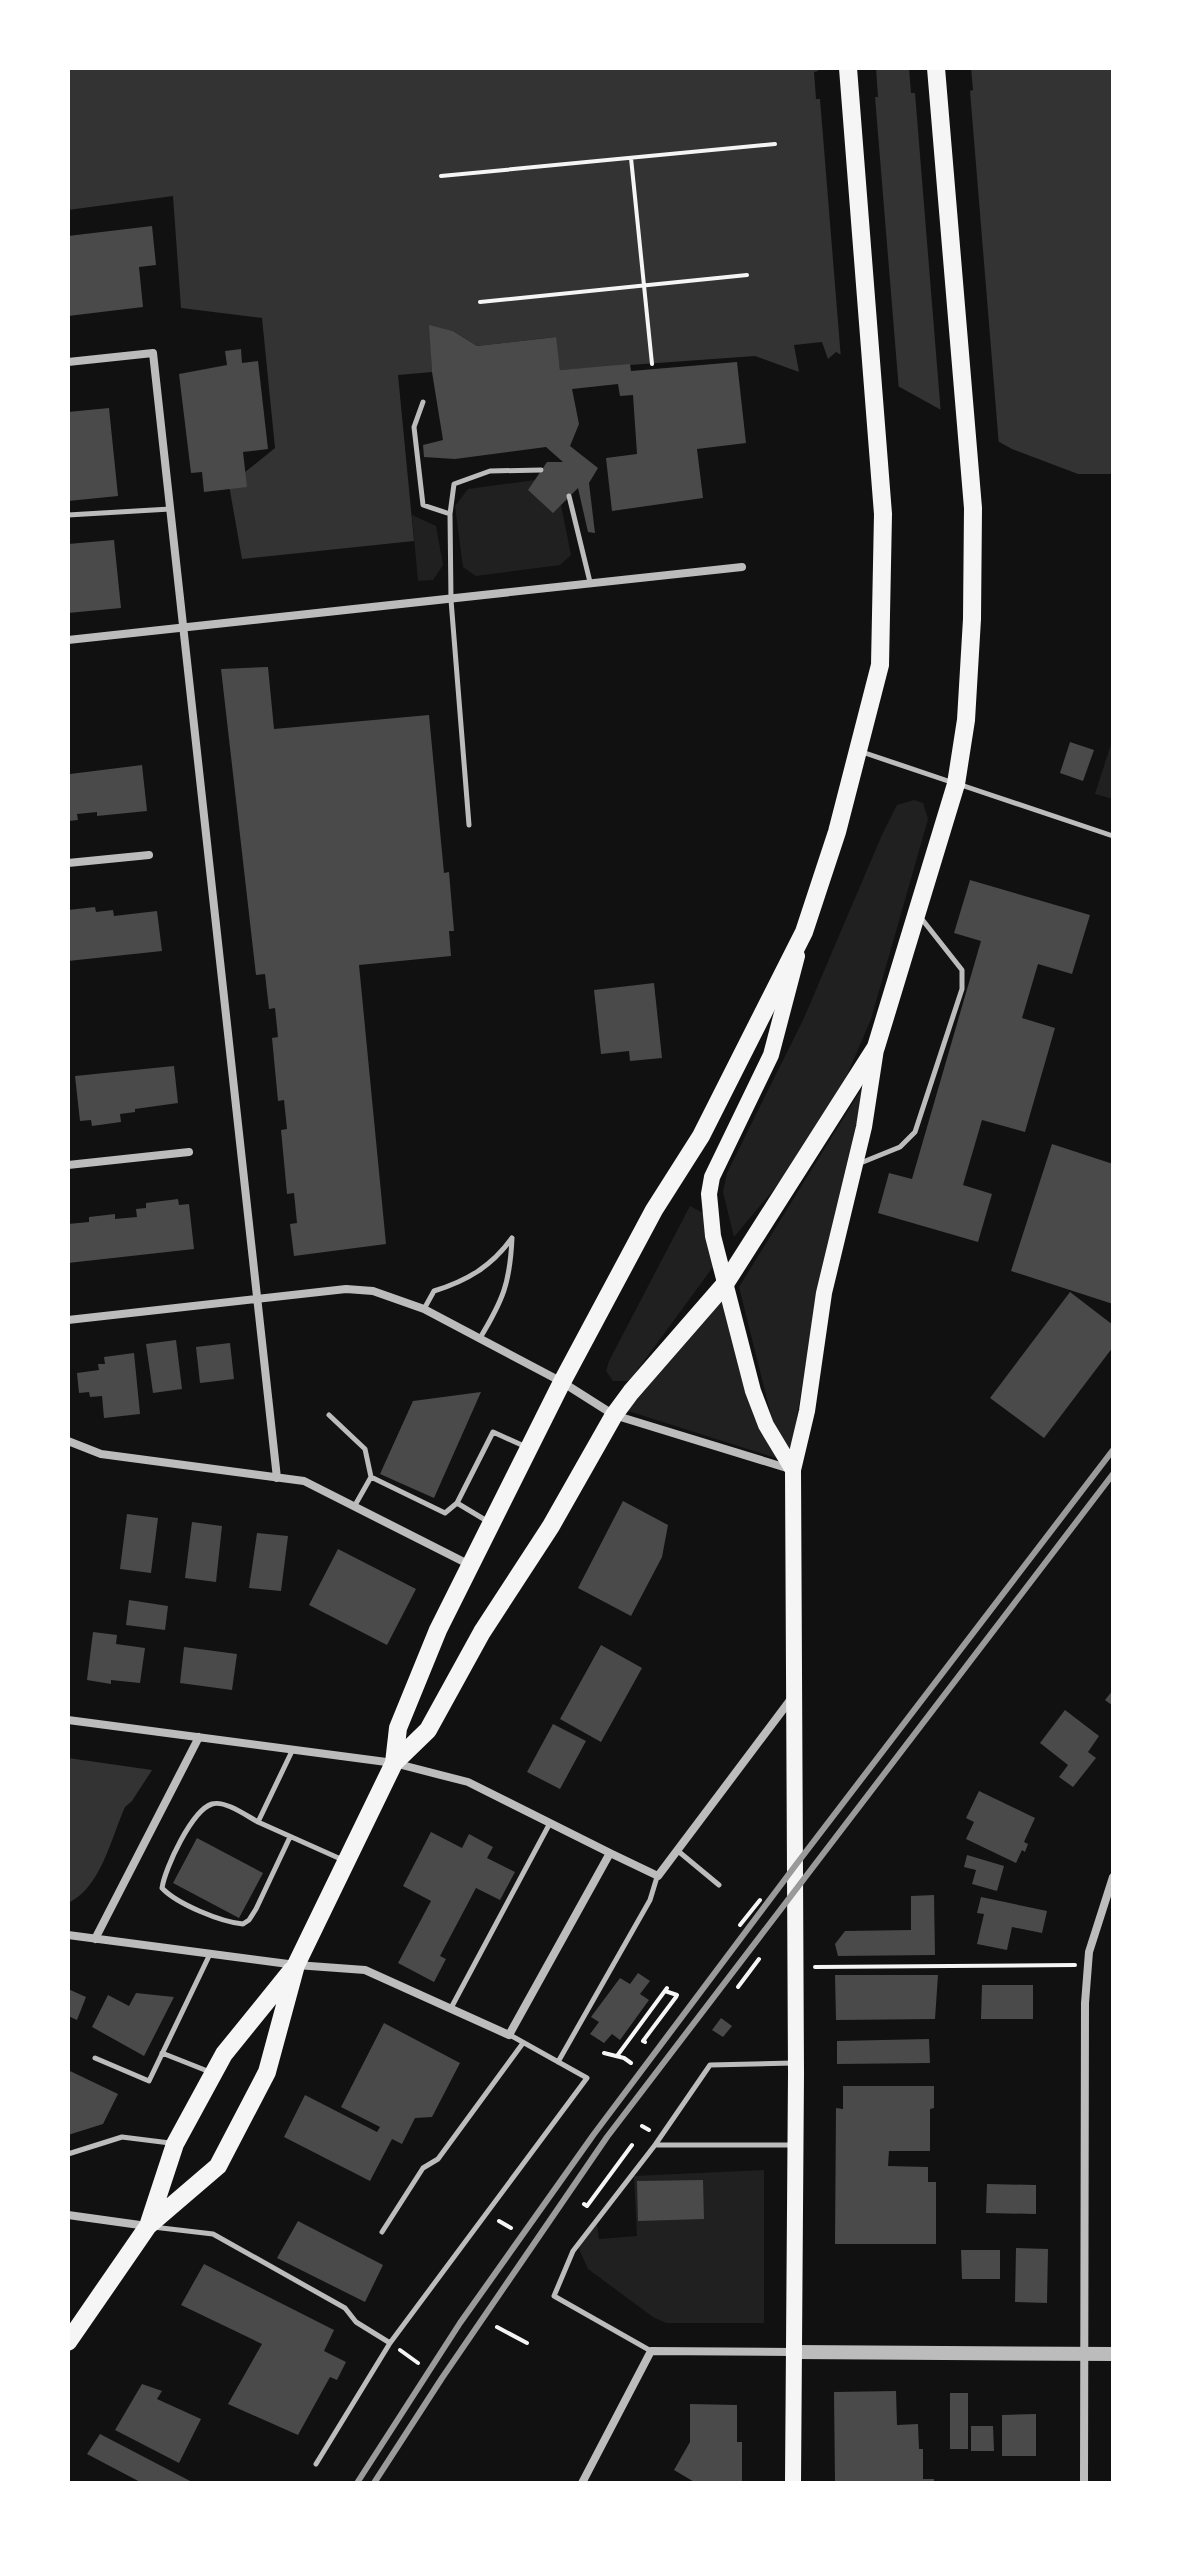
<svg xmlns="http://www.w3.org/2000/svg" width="1181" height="2551" viewBox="0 0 1181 2551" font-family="'Playfair Display',serif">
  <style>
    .green { fill: #202020 }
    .water { fill: #333 }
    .pier { fill: #111 }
    .building { fill: #4a4a4a }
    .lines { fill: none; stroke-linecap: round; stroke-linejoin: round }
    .path { stroke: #f5f5f5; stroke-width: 4 }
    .service { stroke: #bcbcbc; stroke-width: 5 }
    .minor { stroke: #bcbcbc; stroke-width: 8 }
    .tertiary { stroke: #bcbcbc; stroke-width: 14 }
    .secondary { stroke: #f5f5f5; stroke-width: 16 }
    .primary { stroke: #f5f5f5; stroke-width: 18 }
    .rail { stroke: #9a9a9a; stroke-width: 6 }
  </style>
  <rect width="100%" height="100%" fill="#111"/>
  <path class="green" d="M535,480L561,505L571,555L560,565L476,576L463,567L455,506L468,489Z
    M412,515L436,526L443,565L433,580L418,581Z
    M1113,738V799L1095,794Z
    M914,800L923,803L928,819L871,1019L842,1087L795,1164L734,1237L723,1192L727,1173L804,1018L881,837L897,805Z
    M867,1080C835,1204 811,1327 791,1453L773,1423L739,1287Z
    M690,1206L703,1213L713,1267L633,1376L628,1381H613L606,1371L609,1361Z
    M723,1296L754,1417L779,1459L625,1410Z
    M764,2170V2323H666L653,2317L588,2269L578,2247L597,2224L599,2239L637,2236L634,2176Z"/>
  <path class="water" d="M68,68H1113V474H1078L1012,449L836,352L828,359L822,342L794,345L799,372L755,356L560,370L555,337L477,346L453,331L430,326L432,372L398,375L414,541L242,559L229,485L275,448L262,318L181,308L173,196L68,210Z
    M68,1758L152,1770L132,1801L125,1807C111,1838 101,1888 68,1903Z"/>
  <path class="pier" d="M818,68H876L878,97H875L899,391L841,359L820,99H816L814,72L818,71Z
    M909,68H971L973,90L970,91L999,446L941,415L915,93H911Z"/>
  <path class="building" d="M152,226L156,265L139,267L143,307L68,316V236Z
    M429,325L453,331L477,346L556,337L560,370L630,364L631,371L737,362L746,443L697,449L703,498L612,511L606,458L637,454L633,395L620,396L618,384L572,389L579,424L570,446L598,468L589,483L595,533L588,532L578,488L553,513L528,490L547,462H563L546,447L455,459L424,457L423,445L443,440L432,372Z
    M241,349L242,363L258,361L268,449L243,452L247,487L204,492L202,472L191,473L179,374L227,365L225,351Z
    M109,408L118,496L68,501V412Z
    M114,540L121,608L68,613V544Z
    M268,667L274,729L429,715L444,873L449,872L454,931H449L451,956L359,965L386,1244L294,1256L290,1224L297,1223L294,1193L287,1194L281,1130L287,1129L284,1100L278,1101L272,1038L278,1037L275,1008L269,1009L265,974L256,975L221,669Z
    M1070,742L1094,750L1083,781L1060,773Z
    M142,765L147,811L97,816V812L77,814L78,820L68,821L70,774Z
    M970,880L1090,915L1072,974L1038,964L1022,1018L1055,1028L1025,1132L982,1120L963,1185L992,1194L978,1242L878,1213L889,1173L912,1179L981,941L954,933Z
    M95,907L96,912L113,910L114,916L157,911L162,951L68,961V910Z
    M654,983L662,1058L630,1061L629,1051L601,1054L594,990Z
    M174,1066L178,1103L135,1109V1112L120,1114L121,1122L92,1126L91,1120L80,1121L75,1076Z
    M1052,1144L1113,1164V1304L1011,1271Z
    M178,1199L179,1205L189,1204L194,1249L68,1263V1224L89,1222V1217L115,1214V1219L137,1217L136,1209L146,1208V1203Z
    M1070,1292L1113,1325V1347L1044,1438L990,1398Z
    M176,1340L182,1389L153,1393L146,1344Z
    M230,1343L234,1379L200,1383L196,1347Z
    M134,1353L140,1414L104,1418L102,1396L90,1397L89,1392L79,1393L77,1373L99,1370L98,1364H105L104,1357Z
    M481,1392L434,1498L380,1474L413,1401Z
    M623,1501L668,1525L662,1557L631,1616L578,1588Z
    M127,1514L158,1518L151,1573L120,1569Z
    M192,1522L222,1526L216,1582L185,1578Z
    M257,1533L288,1536L281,1591L249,1588Z
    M338,1549L416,1589L387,1645L309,1605Z
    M129,1600L168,1606L165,1630L126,1625Z
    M93,1632L117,1635L116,1644L145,1648L140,1683L111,1680V1684L87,1680Z
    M601,1645L642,1668L601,1742L560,1719Z
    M184,1647L237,1654L232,1690L180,1683Z
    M1113,1690V1706L1105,1700Z
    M1065,1710L1099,1736L1088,1752L1096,1758L1073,1787L1059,1777L1068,1765L1040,1743Z
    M553,1724L586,1741L560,1789L527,1772Z
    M979,1791L1035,1818L1024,1842L1028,1844L1025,1852L1022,1850L1016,1863L966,1839L974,1822L966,1818Z
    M431,1832L462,1848L469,1834L493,1847L487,1858L515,1872L500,1900L476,1888L440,1956L446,1959L434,1982L398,1963L431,1901L403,1886Z
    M197,1838L263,1873L239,1918L173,1883Z
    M967,1855L1004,1866L997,1891L972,1884L976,1870L964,1867Z
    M934,1895L935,1955L838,1956L835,1944L845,1931L911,1930V1896Z
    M981,1897L1047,1911L1042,1933L1012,1927L1007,1950L977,1944L984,1914L977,1913Z
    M638,1973L650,1981L640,1994L649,2000L620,2040L612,2034L604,2043L590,2034L599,2022L591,2017L620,1978L630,1984Z
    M835,1975H938L935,2019L836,2020Z
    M982,1985H1033V2019H981Z
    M68,1989L86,1997L77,2020L68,2016Z
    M136,1993L174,1997L144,2056L92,2027L108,1995L129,2006Z
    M721,2018L732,2026L723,2037L712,2030Z
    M384,2023L460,2063L432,2117L415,2118L402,2144L392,2139L370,2181L284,2137L305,2095L377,2132L380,2127L341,2107Z
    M929,2039L930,2063L837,2064V2041Z
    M70,2071L118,2094L103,2124L68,2135V2076Z
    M843,2086H934V2108L930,2109V2151H889L888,2166L928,2167V2182H936V2244H835L836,2108L843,2109Z
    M703,2180L704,2219L638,2221L637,2181Z
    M987,2184L1036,2185V2214L986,2213Z
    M298,2221L383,2265L365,2302L277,2258Z
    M1016,2248L1048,2249L1047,2303L1015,2302Z
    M961,2250H1000V2279H962Z
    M204,2264L334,2330L324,2351L346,2362L337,2380L330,2377L298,2435L228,2404L262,2344L181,2305Z
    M142,2384L162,2391L157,2399L201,2419L179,2463L115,2430Z
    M896,2391L897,2425L918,2424L919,2449H923V2479H934V2483H835L834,2392Z
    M950,2393H968V2449H950Z
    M690,2404L737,2405V2442H742V2483H696L674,2470L690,2442Z
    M1036,2414V2456H1002V2415Z
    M971,2426H993L994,2451H971Z
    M100,2434L194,2483H142L87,2454Z"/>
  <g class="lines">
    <path class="path" d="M631,158L652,364
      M441,176L775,144
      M480,302L747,275
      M740,1925L760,1900
      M815,1967L1075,1965
      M738,1987L759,1959
      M645,2042L643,2041L676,1997L677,1995L665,1991
      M604,2053L624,2058L631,2063
      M617,2056L667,1988
      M642,2126L649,2130
      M584,2204L587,2206L632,2145
      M499,2221L511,2228
      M497,2327L527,2343
      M400,2350L418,2363"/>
    <path class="service" d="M423,402L414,427L423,505L450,514
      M569,496L590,582
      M68,515L170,509
      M862,752L951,782
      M961,785L1113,836
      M469,825L451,600L450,514L454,484L490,471L541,470
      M858,1164L900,1147L915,1132L962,989V970L921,918
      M424,1309L434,1291C467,1281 492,1266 512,1238
      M480,1338C503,1300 510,1283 512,1238
      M329,1415L365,1449L371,1477L445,1513L457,1503L493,1432L524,1446
      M457,1503L487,1521
      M354,1507L371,1477
      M293,1749L258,1822L343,1860
      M258,1822C247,1816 225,1800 212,1804C192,1810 165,1868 162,1888C177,1904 221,1922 243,1924L249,1920L256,1909L290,1837
      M678,1851L719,1885
      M451,2008L550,1823
      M162,2053L210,2072
      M95,2058L149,2081L210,1954
      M558,2062L650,1900L657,1877
      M793,2063L710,2065L655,2145H794
      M68,2154L122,2137L170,2143
      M153,2227L213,2234L345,2308L356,2322L390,2343L316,2464
      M382,2232L423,2168L438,2159L523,2043
      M390,2343L587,2078L510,2035
      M651,2351L554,2296L573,2251L655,2145"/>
    <path class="minor" d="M68,362L153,353L277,1478
      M68,640L742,567
      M68,863L149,855
      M68,1165L189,1152
      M68,1320L346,1289L373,1291L424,1309L562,1382L614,1415L790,1469
      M68,1441L101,1454L304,1481L470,1565
      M68,1720L394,1763L468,1782L610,1853
      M68,1935L296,1965L365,1970L509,2035L610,1853L658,1876L791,1699
      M95,1939L199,1737
      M68,2215L147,2226
      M582,2483L651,2351L794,2352
      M1084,2483L1085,2003L1089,1952L1113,1877"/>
    <path class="tertiary" d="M794,2352L1113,2354"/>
    <path class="secondary" d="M793,1470L766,1425L753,1391L713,1236L709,1194L712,1177L771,1055L797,956
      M793,2483L796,2074L793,1470L807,1411L824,1293L864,1127L876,1049"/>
    <path class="primary" d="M394,1763L398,1728L438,1630L562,1382L654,1210L701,1136L804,932L837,832L880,665L883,514L848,68
      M149,2223L175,2144L224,2054L292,1970
      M68,2342L148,2226L218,2166L267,2072L296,1965L394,1763L428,1730L482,1632L551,1526L614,1415L631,1392L725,1284L876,1047L956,784L966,720L972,619L973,508L936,68"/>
    <path class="rail" d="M357,2483L460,2323L594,2134L795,1866L1113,1450
      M374,2483L442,2378L607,2137L1113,1474"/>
  </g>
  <rect width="1181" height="2551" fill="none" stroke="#ffffff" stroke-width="140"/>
</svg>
